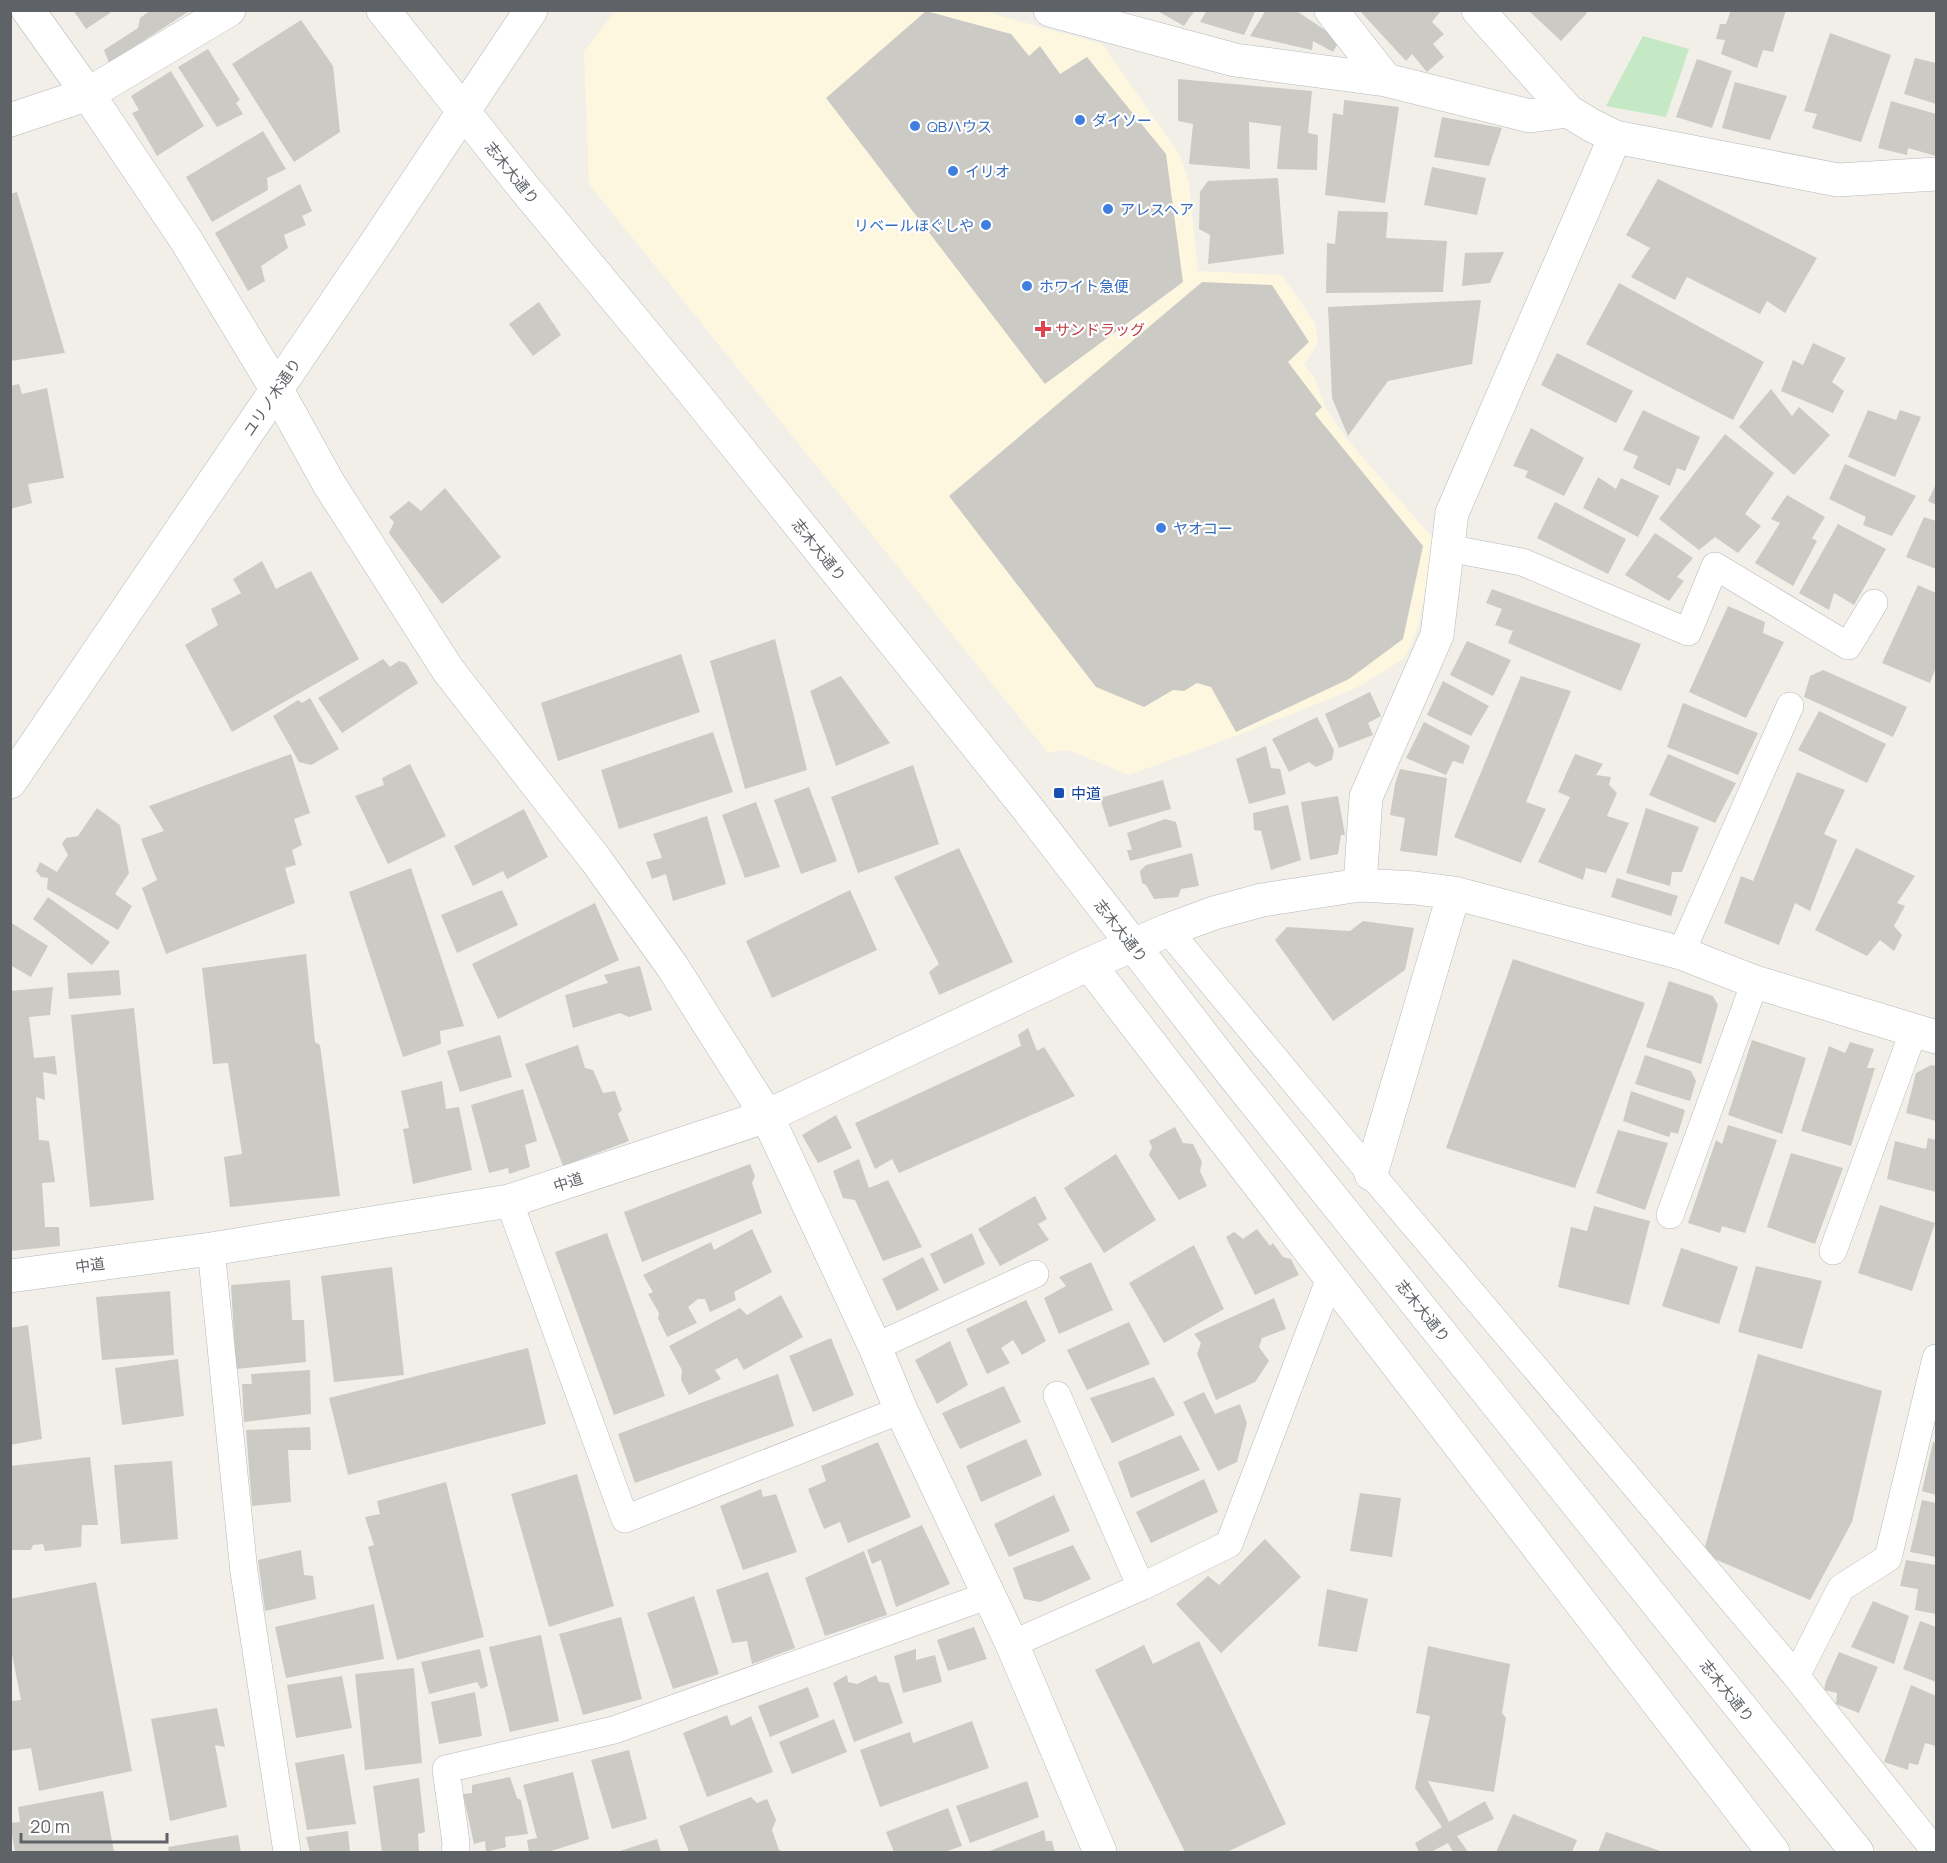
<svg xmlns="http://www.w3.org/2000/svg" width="1947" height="1863" viewBox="0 0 1947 1863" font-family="Manrope,'Noto Sans JP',sans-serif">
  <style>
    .commercial { fill: #fef7e0 }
    .green { fill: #c5e8c5 }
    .building { fill: #cccac5 }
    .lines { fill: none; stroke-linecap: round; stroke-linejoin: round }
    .lane-casing { stroke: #b5b8bc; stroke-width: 28 }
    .street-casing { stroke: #b5b8bc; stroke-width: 34 }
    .secondary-casing { stroke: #b6babf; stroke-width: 34 }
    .lane { stroke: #fff; stroke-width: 27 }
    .street { stroke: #fff; stroke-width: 33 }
    .secondary { stroke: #fff; stroke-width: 33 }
    .shop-dot { fill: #3f7fe0; stroke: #fff; stroke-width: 2 }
    .health-dot { fill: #e0444e; stroke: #fff; stroke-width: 2 }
    .transit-dot { fill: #1a4fb4; stroke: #fff; stroke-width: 2 }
    .labels { text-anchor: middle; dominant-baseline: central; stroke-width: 4.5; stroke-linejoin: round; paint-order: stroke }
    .shop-label { font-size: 15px; fill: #366cbe; stroke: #fff; text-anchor: start }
    .street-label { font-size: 15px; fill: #5f6368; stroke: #fff }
    .health-label { font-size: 15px; fill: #be3a42; stroke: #fff; text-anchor: start }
    .transit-label { font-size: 15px; fill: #164399; stroke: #fff; text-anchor: start }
  </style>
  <rect width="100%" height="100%" fill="#f1efe8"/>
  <path class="commercial" d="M616,10L983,11L1102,44L1180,155L1189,184L1198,271L1282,275L1315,323L1318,343L1304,365L1315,379L1326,409L1346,438L1436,542L1417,630L1405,658L1356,688L1236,736L1129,775L1068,750L1048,753L589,184L584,51Z"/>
  <path class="green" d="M1643,36L1689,49L1666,117L1606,106Z"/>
  <path class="building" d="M73,10H109L110,13L86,29Z
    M151,10H191L109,63L104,50L138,28L140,18Z
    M1156,10H1195L1184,26Z
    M1207,10H1256L1244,35L1200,22Z
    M1266,10H1295L1340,40L1333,52L1313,41L1312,50L1250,36Z
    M1359,10H1438L1440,12L1432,22L1444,34L1433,44L1444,57L1427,72L1412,54L1406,61Z
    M1528,10H1585L1587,13L1561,41Z
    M1731,10H1786L1773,52L1763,50L1757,68L1721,54L1725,40L1716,39L1720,24H1726Z
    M926,11L1011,34L1029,56L1040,46L1060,74L1087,57L1166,154L1183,282L1045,384L826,98Z
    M301,20L333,66L340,132L294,162L232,64Z
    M1830,33L1891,55L1861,142L1812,128L1817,114L1804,111Z
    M208,49L240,100L236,103L243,114L217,127L178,67Z
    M1915,58L1936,63V104L1904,94Z
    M1697,59L1732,71L1712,128L1676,117Z
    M171,71L204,126L157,156L132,113L139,110L131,96Z
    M1178,79L1312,91L1308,133L1318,135L1317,170L1277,169L1281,126L1249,122L1250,169L1189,164L1193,124L1178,121Z
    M1735,82L1787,96L1770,140L1722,128Z
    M1344,100L1399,107L1385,203L1325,195L1333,113L1343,115Z
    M1891,101L1936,114V156L1908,148L1907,155L1878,148Z
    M1442,117L1502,128L1489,166L1434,157Z
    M263,131L286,169L267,178L268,190L212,222L186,177Z
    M1432,167L1486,178L1477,215L1424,205Z
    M1278,178L1284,254L1208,264L1210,235L1199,229L1200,192L1208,181Z
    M1658,179L1817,258L1785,313L1767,301L1760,314L1687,277L1675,300L1631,277L1650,248L1626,235Z
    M300,184L312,211L302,216L306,225L284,235L288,248L261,266L265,281L248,291L215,233Z
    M17,192L65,353L10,361V194Z
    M1338,211L1388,212L1386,238L1447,241L1443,292L1326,293L1327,243L1335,244Z
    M1504,252L1490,283L1462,286L1465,253Z
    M1202,282L1272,285L1309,342L1288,362L1322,407L1315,414L1423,546L1403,639L1349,679L1236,732L1211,687L1197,683L1184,691L1173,690L1144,707L1096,687L949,496Z
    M1619,283L1764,362L1733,420L1586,344Z
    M1481,300L1472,364L1388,381L1348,436L1332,398L1328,307Z
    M539,302L561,335L533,356L509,324Z
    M1813,343L1846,358L1832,382L1844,391L1833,413L1781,391L1793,360L1803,365Z
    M1557,353L1633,391L1616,423L1541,385Z
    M19,384L22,394L47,388L64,478L28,484L32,503L10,509V386Z
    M1771,389L1792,416L1799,407L1830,435L1794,475L1739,427Z
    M1643,410L1700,437L1685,471L1677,468L1670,486L1633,468L1638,456L1623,450Z
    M1868,410L1896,420L1900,410L1921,417L1895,477L1848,457Z
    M1531,428L1584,458L1564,496L1525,477L1528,471L1513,466Z
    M1725,434L1774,473L1745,514L1761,526L1738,553L1715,537L1699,550L1659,519Z
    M1845,464L1916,496L1892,536L1863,525L1866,517L1829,499Z
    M1598,477L1616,489L1621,478L1659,496L1638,537L1583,508Z
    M1936,484V505L1928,501Z
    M445,488L501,557L442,604L389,533L394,522L389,517L409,501L421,511Z
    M1787,495L1825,517L1812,538L1817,541L1793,586L1755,563L1780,523L1771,519Z
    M1555,502L1626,539L1608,574L1537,538Z
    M1924,517L1936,521V569L1906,557Z
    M1838,524L1886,549L1854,605L1834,593L1829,610L1799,593Z
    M1655,533L1693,558L1677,577L1684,581L1669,601L1625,575Z
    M262,561L276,589L311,571L359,659L232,732L185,645L218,625L211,609L241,593L233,579Z
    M1918,585L1936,593V667L1930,683L1882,663Z
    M1492,589L1641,644L1621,691L1508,643L1513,631L1495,625L1502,609L1486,603Z
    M1728,606L1765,622L1763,633L1784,642L1746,718L1689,692Z
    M775,639L807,770L745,789L710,661Z
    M1467,641L1511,660L1493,696L1450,675Z
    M681,654L700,712L558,761L541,703Z
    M383,659L390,667L399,661L406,663L418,683L342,733L318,698Z
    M1823,670L1907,707L1893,737L1804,697L1810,676Z
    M841,676L890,743L836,766L810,691Z
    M1521,676L1571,691L1526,802L1546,809L1521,863L1454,837Z
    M1443,681L1489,706L1471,736L1427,715Z
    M1370,692L1381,716L1368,723L1373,735L1339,748L1325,714Z
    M310,698L339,749L311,765L299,762L273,716L298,700L302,703Z
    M1683,703L1758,733L1738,775L1667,747Z
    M1819,711L1886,744L1867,783L1798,750Z
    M1317,717L1334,750L1332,760L1316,767L1309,762L1289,772L1272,739Z
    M1424,722L1470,746L1463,764L1453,761L1446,775L1406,758Z
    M713,732L733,792L619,829L601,770Z
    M1266,746L1271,768L1280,769L1286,794L1249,804L1236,759Z
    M291,754L310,813L294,819L302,845L292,850L296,865L285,868L295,903L166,954L142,888L157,880L141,839L164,831L149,806Z
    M1575,754L1603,764L1596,775L1611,777L1609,785L1617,793L1607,816L1629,823L1606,873L1586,868L1583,880L1538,862L1570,797L1558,792Z
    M1668,754L1736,783L1715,823L1649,795Z
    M410,764L446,836L388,864L355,796L384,785L382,778Z
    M913,765L939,844L858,873L831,797Z
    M1400,769L1447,778L1437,856L1400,851L1405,818L1390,815L1395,784Z
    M1797,772L1845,790L1824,834L1837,840L1810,911L1795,903L1779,945L1724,923L1741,876L1753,881Z
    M1163,780L1171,809L1109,827L1100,798Z
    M809,787L837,861L801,874L774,800Z
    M1338,796L1345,835H1341L1338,854L1310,860L1301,802Z
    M756,802L780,867L745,878L722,815Z
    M1288,805L1301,860L1271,870L1261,831L1254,830L1253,813Z
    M97,808L120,825L129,873L115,894L132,906L118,930L47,889L48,878L41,877L36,871L40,862L57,872L68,855L62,844L66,838L78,836Z
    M1646,808L1699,827L1682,872H1672L1670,886L1626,873Z
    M524,809L548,857L507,879L503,871L473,886L454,846Z
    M707,816L726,884L673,901L666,874L652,879L646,862L662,858L653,834Z
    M1165,819L1176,822L1182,847L1130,861L1127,850H1132L1127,833Z
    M959,848L1013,962L939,995L929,972L939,964L894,877Z
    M1856,848L1915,876L1897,903L1905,906L1894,926L1902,935L1894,951L1880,940L1867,956L1815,930Z
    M1192,853L1199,886L1181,889L1178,897L1154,899L1146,885L1142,883L1140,871L1146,865Z
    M411,868L464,1026L440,1031L441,1044L403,1057L349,892Z
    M1617,878L1678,896L1671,916L1611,897Z
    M502,890L518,925L457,953L441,915Z
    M850,890L877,950L772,998L746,941Z
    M48,897L110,942L92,965L33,919Z
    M595,903L619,960L498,1019L472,964Z
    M1363,921L1414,928L1405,970L1333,1021L1275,940L1287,927L1350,931Z
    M10,922L48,946L31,977L10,965Z
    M306,954L315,1042L320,1045L340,1196L230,1207L224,1157L242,1154L228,1063L213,1064L202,968Z
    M1513,959L1645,1003L1575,1188L1446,1148Z
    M640,966L652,1010L629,1017L620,1013L573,1028L565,995L608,983L604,975Z
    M119,970L121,995L69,999L67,973Z
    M1669,981L1713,996L1718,1005L1701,1064L1646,1047Z
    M53,987L50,1015L29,1017L34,1058L55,1056L57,1075L43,1072L45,1100L36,1097L39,1140L49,1141L55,1182L42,1183L45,1227H59L60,1246L10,1251V991Z
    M134,1008L154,1200L90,1207L71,1015Z
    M1028,1028L1037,1051L1044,1047L1075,1096L899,1173L892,1159L875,1169L855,1123L1021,1046L1018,1035Z
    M500,1035L512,1077L460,1092L447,1051Z
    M1752,1040L1806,1058L1782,1134L1728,1115Z
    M1850,1042L1874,1049L1867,1068H1875L1851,1146L1801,1131L1829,1046L1845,1053Z
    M578,1045L585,1068L593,1070L603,1093L615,1091L622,1110L618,1114L629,1141L563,1166L525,1064Z
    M1645,1055L1691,1071L1696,1081L1690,1101L1635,1084Z
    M1931,1065L1936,1066V1121L1906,1113L1916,1073Z
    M442,1081L446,1109L459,1107L472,1170L413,1184L403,1129L409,1128L401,1091Z
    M523,1089L537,1141L525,1145L530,1167L509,1174L508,1168L489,1173L471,1105Z
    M1631,1091L1685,1110L1678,1134L1671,1132L1669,1137L1623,1121Z
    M836,1115L852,1148L818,1163L802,1135Z
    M1728,1125L1777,1140L1745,1233L1722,1226L1720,1233L1688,1223L1716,1140L1722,1144Z
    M1175,1127L1183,1143L1193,1144L1202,1162L1200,1171L1207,1186L1179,1200L1149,1155L1152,1147L1149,1141Z
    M1618,1130L1668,1143L1645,1210L1596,1193Z
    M1928,1138L1936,1140V1192L1887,1179L1895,1141L1926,1149Z
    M1791,1153L1843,1168L1815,1244L1767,1227Z
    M1116,1154L1156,1220L1104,1253L1064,1188Z
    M859,1159L869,1188L888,1180L922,1247L883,1261L855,1200L843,1198L833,1171Z
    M750,1164L755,1176L752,1183L762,1213L642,1262L624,1212Z
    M1035,1196L1047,1219L1038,1224L1049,1240L1000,1266L978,1229Z
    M1880,1205L1935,1223L1912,1291L1858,1273Z
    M1594,1206L1650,1221L1629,1305L1558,1287L1571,1227L1587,1231Z
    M752,1229L772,1272L734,1292L736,1300L710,1312L705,1299H698L688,1307L697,1323L667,1337L658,1318L659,1313L648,1294L653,1292L643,1275L711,1242L714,1250Z
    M1257,1229L1270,1246L1273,1243L1283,1257L1291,1259L1299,1275L1255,1295L1226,1237L1234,1232L1243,1239Z
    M607,1233L665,1396L614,1415L555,1252Z
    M972,1233L985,1264L944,1284L930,1254Z
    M1194,1245L1224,1309L1164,1343L1129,1283Z
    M1681,1248L1738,1267L1719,1324L1662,1306Z
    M923,1257L939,1290L897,1311L882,1279Z
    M1091,1262L1113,1310L1059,1334L1044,1298L1066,1286L1059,1277Z
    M1756,1266L1822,1281L1802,1349L1738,1332Z
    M392,1267L404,1375L334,1382L321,1276Z
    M290,1280L292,1320H304L306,1362L236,1369L231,1285Z
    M170,1291L174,1355L102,1360L96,1297Z
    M781,1295L803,1337L744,1370L737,1358L715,1370L721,1379L689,1395L681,1380L682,1370L669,1346L740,1308L747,1315Z
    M1274,1298L1286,1329L1262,1338L1259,1347L1269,1361L1255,1382L1216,1400L1197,1354L1201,1343L1194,1334Z
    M1026,1300L1046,1341L1022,1355L1013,1340L1001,1348L1010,1363L987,1374L966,1329Z
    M1129,1322L1150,1364L1087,1390L1067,1350Z
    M28,1325L42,1439L10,1445V1328Z
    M831,1338L854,1395L813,1412L789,1356Z
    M950,1341L968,1385L937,1404L915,1360Z
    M528,1348L546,1424L348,1475L329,1398Z
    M1758,1354L1882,1391L1852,1522L1810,1600L1703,1554Z
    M178,1359L184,1416L122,1425L115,1368Z
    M310,1370L311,1414L244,1422L242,1384H252L251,1374Z
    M778,1374L794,1426L635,1483L618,1434Z
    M1154,1377L1175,1415L1112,1443L1090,1398Z
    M1004,1386L1021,1422L960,1449L942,1413Z
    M1204,1392L1215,1414L1240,1404L1247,1423L1237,1462L1218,1471L1183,1402Z
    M310,1427L311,1450H288L291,1502L252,1506L246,1430Z
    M1181,1435L1200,1470L1131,1498L1118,1462Z
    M1026,1439L1042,1475L981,1502L966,1466Z
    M878,1442L911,1517L848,1543L840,1522L824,1529L808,1489L826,1481L821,1466Z
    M1933,1442L1936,1443V1495L1922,1491Z
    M90,1457L98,1525H82L81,1547L45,1551L43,1544L33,1545L31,1550H10V1466Z
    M172,1461L178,1539L121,1544L114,1465Z
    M577,1474L614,1606L549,1627L511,1494Z
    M1204,1479L1218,1512L1151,1543L1136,1512Z
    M446,1482L484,1637L397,1660L368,1547L374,1545L365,1517L380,1514L377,1501Z
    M761,1489L763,1497L776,1494L797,1552L743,1570L720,1506Z
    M1360,1493L1401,1498L1392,1557L1350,1551Z
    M1054,1495L1070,1531L1009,1557L994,1524Z
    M1922,1500L1936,1503V1557L1910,1552Z
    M922,1525L950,1584L896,1607L881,1560L872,1564L867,1550Z
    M1265,1539L1301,1577L1221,1653L1176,1604L1208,1576L1219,1585Z
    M1073,1545L1091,1579L1040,1602L1024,1599L1013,1568Z
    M301,1550L304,1575L313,1576L316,1599L265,1611L258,1560Z
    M864,1551L887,1615L825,1636L805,1578Z
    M1906,1560L1936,1565V1614L1915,1610L1918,1589L1900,1586Z
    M768,1572L795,1648L752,1664L747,1641L732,1643L716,1590Z
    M96,1582L132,1771L39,1791L31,1748L10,1751V1701L21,1700L10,1644V1599Z
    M1327,1589L1368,1599L1357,1652L1318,1646Z
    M694,1596L719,1674L673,1689L647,1613Z
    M1873,1601L1909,1616L1894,1664L1851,1647Z
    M374,1604L384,1659L286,1678L275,1627Z
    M621,1617L642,1699L583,1715L559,1634Z
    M1920,1621L1936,1627V1682L1903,1669Z
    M974,1627L987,1659L948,1671L937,1640Z
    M541,1635L559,1721L510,1732L489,1647Z
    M1199,1641L1286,1824L1227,1852H1185L1095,1670L1144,1645L1153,1664Z
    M1428,1646L1510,1664L1502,1713L1506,1718L1494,1792L1428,1781L1449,1822L1485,1801L1494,1819L1457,1836L1468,1852H1453L1448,1843L1431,1852H1419L1415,1843L1442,1827L1415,1788L1430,1716L1416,1713Z
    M480,1649L488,1686L481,1689L477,1682L429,1694L421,1662Z
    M916,1649V1660L935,1655L942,1682L903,1693L894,1656Z
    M1839,1652L1878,1667L1859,1713L1836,1704L1837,1693L1824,1690L1826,1681Z
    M414,1668L422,1763L365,1770L355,1674Z
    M847,1675L848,1682L857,1684L876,1675L879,1682L889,1683L903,1723L854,1742L833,1683Z
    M342,1676L352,1728L296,1738L287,1685Z
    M1911,1685L1936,1696V1746L1925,1743L1918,1765L1909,1763L1908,1770L1884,1762Z
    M808,1687L819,1717L770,1737L758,1706Z
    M475,1692L482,1736L439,1744L431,1702Z
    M217,1708L225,1747L215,1745L227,1807L170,1821L151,1719Z
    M727,1715L731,1726L751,1716L773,1772L707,1797L683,1733Z
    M834,1719L847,1752L792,1774L779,1742Z
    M972,1721L989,1768L880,1807L860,1750L910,1732L913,1743Z
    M629,1750L647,1819L612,1829L591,1760Z
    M344,1754L356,1824L307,1830L295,1763Z
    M573,1772L589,1839L548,1852H529L527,1840L537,1838L523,1785Z
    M510,1777L517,1798L521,1800L528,1834L505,1837L506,1847L486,1852L485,1841L474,1844L463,1794L472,1793V1785Z
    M419,1778L425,1832L418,1834L419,1852H382L373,1786Z
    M1027,1781L1039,1817L970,1843L956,1806Z
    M103,1791L114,1852H15L10,1823L20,1822L18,1807Z
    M751,1797L757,1803L767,1799L776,1820L772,1830L779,1850L784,1852H689L679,1826Z
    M948,1808L962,1846L944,1852H894L886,1832Z
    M1513,1814L1577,1840L1572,1852H1496Z
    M1044,1830L1046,1841H1052L1055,1852H987Z
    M348,1831L350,1852H310L306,1837Z
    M1606,1832L1663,1852H1598Z
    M238,1835L241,1852H169L168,1847Z
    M657,1839L661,1852H617Z"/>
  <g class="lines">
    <defs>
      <path id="lane" d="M1447,548L1522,562L1688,632L1715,566L1848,646L1874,603
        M1168,930L1371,1174L1796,1676L1936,1852
        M1681,953L1790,706
        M509,1201L625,1519L901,1410
        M1670,1215L1755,982
        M211,1249L244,1572L287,1852
        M1833,1251L1914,1030
        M875,1347L1035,1274
        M1057,1395L1141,1587
        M1012,1644L1141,1587L1229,1544L1330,1278
        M1796,1676L1841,1588L1888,1558L1936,1358
        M455,1852L456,1843L446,1769L614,1730L989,1595"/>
      <path id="street" d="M28,10L88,94L186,240L277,390L329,484L448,670L596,860L672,966L767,1116L875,1347L901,1410L1012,1644L1100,1852
        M1050,10L1235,60L1386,80L1530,116L1568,111L1591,125L1615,137L1838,180L1936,174
        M1331,10L1386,80
        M1478,10L1568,111
        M10,120L88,94L229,10
        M1360,885L1366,797L1437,635L1452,513L1615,137
        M1089,964L1773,1852
        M1371,1174L1454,893
        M10,1276L211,1249L509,1201L767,1116L1089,964L1168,930L1214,913L1262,900L1360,885L1415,888L1454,893L1681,953L1755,982L1936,1037"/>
      <path id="secondary" d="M383,10L521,184L693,392L1028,809L1231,1072L1857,1852
        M10,782L374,246L531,10"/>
    </defs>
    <use href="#lane" class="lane-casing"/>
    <use href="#street" class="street-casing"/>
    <use href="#secondary" class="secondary-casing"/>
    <use href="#lane" class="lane"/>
    <use href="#street" class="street"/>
    <use href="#secondary" class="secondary"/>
  </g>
  <g class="shop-dot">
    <circle cx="1080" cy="120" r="6"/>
    <circle cx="915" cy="126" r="6"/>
    <circle cx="953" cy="171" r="6"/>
    <circle cx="1108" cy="209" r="6"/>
    <circle cx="986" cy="225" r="6"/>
    <circle cx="1027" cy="286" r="6"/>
    <circle cx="1161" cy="528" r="6"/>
  </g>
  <path class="health-dot" d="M1040 320h6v6h6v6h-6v6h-6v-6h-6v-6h6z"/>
  <rect class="transit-dot" x="1053" y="787" width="12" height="12" rx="3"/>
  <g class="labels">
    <g class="shop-label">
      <text x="1092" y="120">ダイソー</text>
      <text x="927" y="126">QBハウス</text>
      <text x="965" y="171">イリオ</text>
      <text x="1120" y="209">アレスヘア</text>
      <text x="974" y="225" text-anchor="end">リベールほぐしや</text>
      <text x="1039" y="286">ホワイト急便</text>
      <text x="1173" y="528">ヤオコー</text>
    </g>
    <g class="street-label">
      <text transform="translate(512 173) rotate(51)">志木大通り</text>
      <text transform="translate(272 397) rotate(-56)">ユリノ木通り</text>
      <text transform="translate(819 550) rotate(51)">志木大通り</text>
      <text transform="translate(1121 931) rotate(52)">志木大通り</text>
      <text transform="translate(568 1182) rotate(-18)">中道</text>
      <text transform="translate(90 1265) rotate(-8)">中道</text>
      <text transform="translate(1423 1311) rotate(51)">志木大通り</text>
      <text transform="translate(1727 1691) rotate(51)">志木大通り</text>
    </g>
    <g class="health-label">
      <text x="1055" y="329">サンドラッグ</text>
    </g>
    <g class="transit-label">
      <text x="1071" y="793">中道</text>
    </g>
  </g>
  <rect width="1947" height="1863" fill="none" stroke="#5f6368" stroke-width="24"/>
  <path d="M21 1833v9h146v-9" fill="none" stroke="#5f6368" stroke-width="3"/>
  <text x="30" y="1833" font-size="18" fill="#5f6368" stroke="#ffffff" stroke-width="4.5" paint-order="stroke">20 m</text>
</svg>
